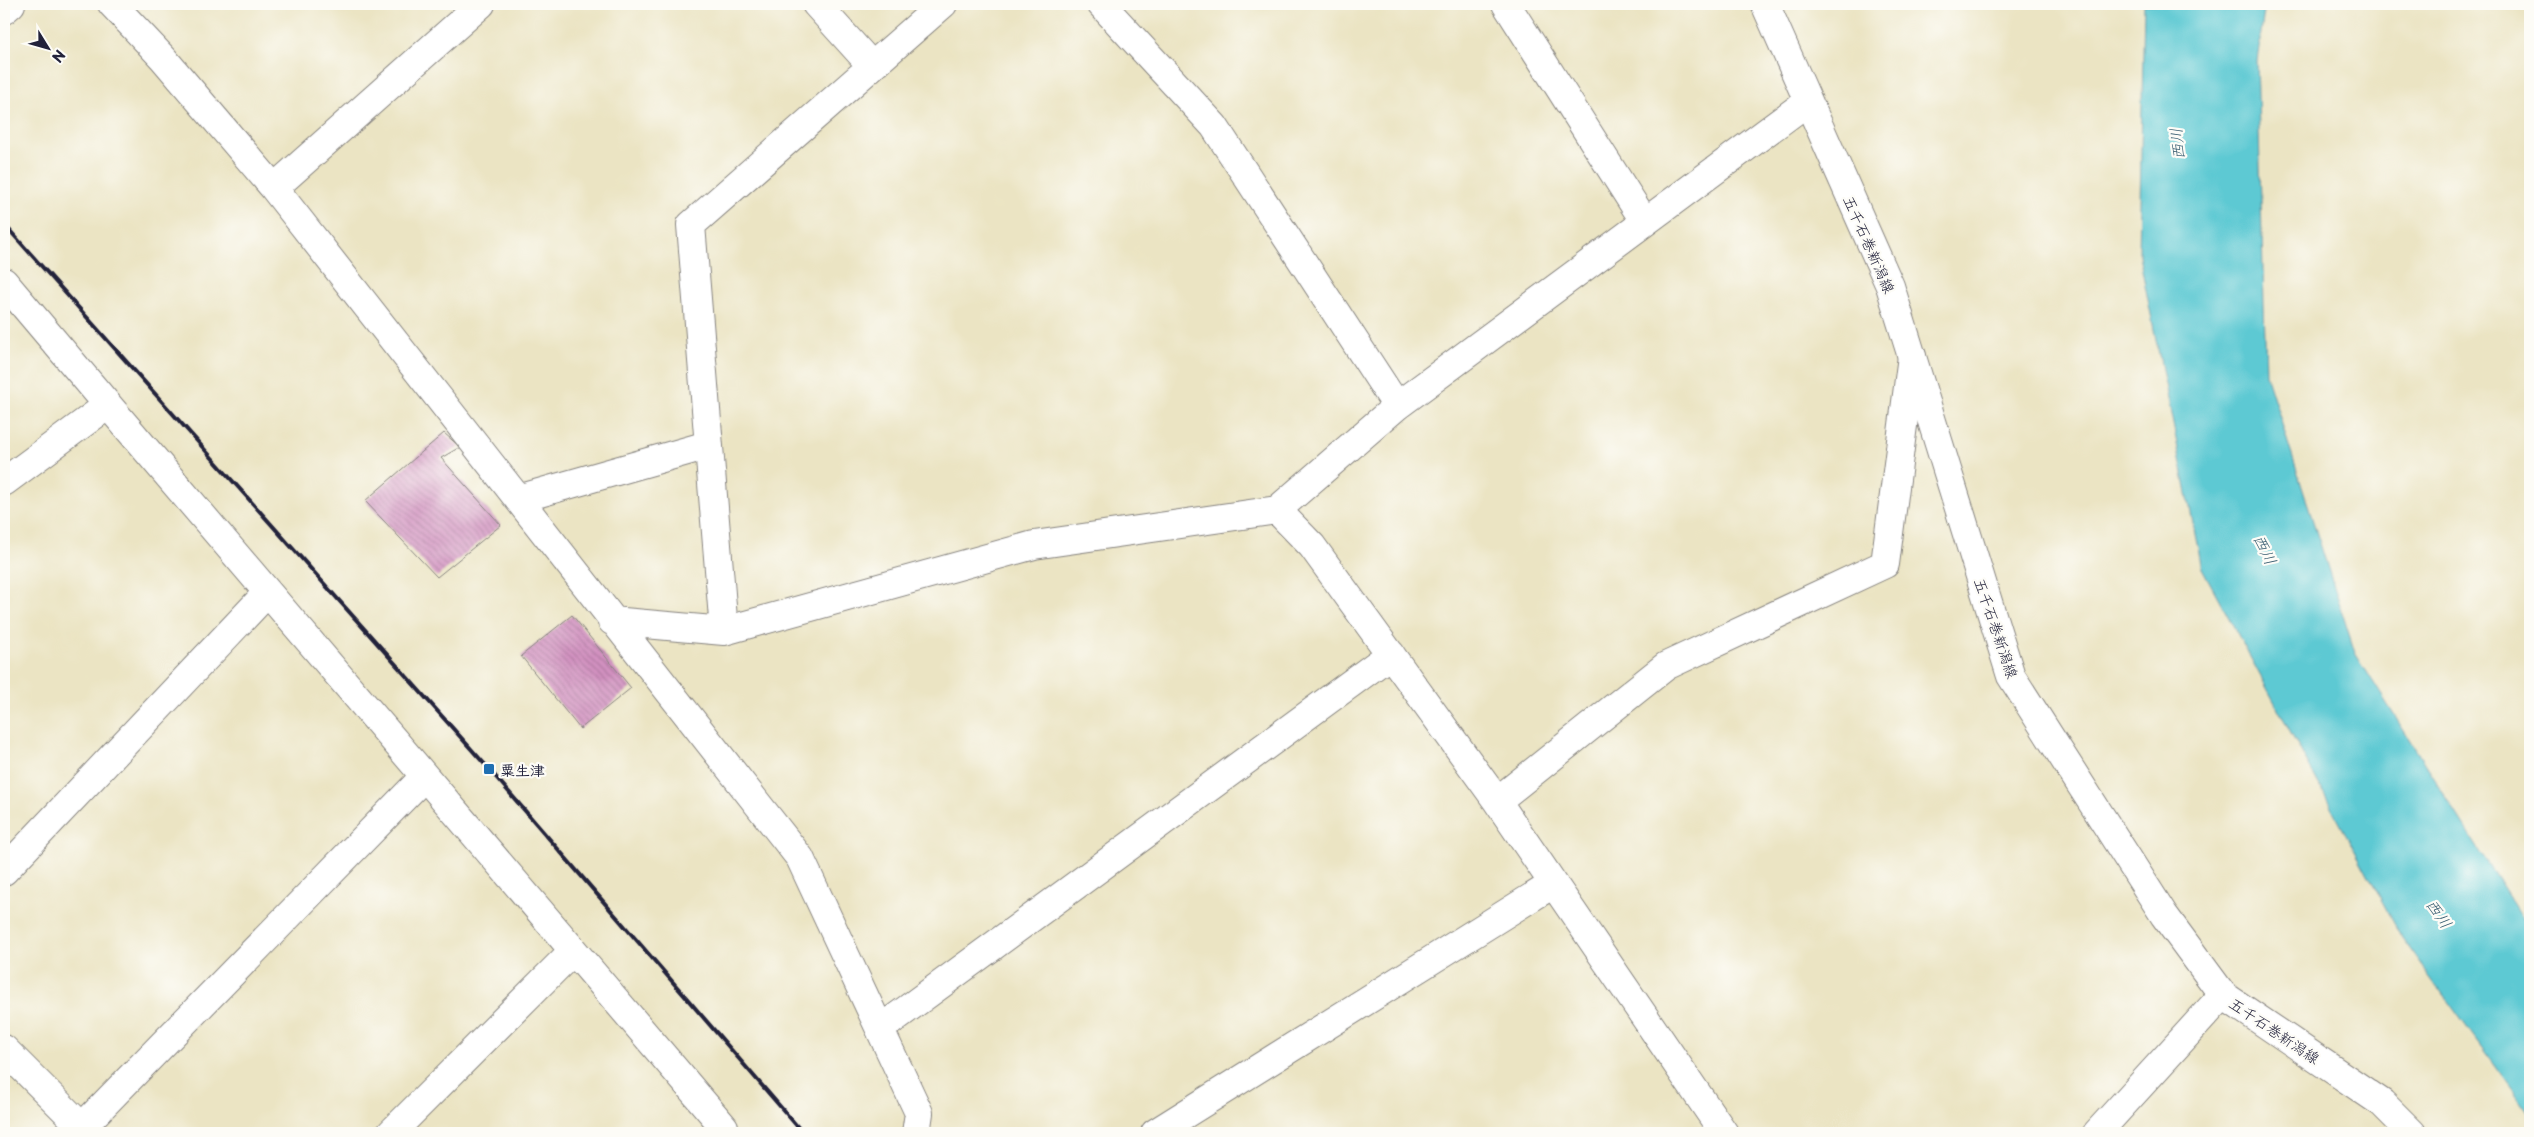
<svg xmlns="http://www.w3.org/2000/svg" width="2534" height="1137" viewBox="0 0 2534 1137" font-family="'Playpen Sans','Klee One',sans-serif">
  <style>
    .water { fill: #5dc9d3; stroke: #407687 }
    .building { fill: url(#building-back-hatch) }
    .lines { fill: none; stroke-linecap: round; stroke-linejoin: round }
    .minor-casing { stroke: #86837f; stroke-width: 30 }
    .secondary-casing { stroke: #86837f; stroke-width: 30 }
    .primary-casing { stroke: #86837f; stroke-width: 30 }
    .minor { stroke: #fff; stroke-width: 28 }
    .secondary { stroke: #fff; stroke-width: 28 }
    .primary { stroke: #fff; stroke-width: 28 }
    .rail { stroke: #22223b; stroke-width: 4 }
    .poi-dot { fill: #1f6fb2; stroke: #fdfcf7; stroke-width: 2 }
    .labels { text-anchor: middle; dominant-baseline: central; stroke-width: 4.5; stroke-linejoin: round; paint-order: stroke }
    .street-label { font-size: 15px; fill: #22223b; stroke: #fdfcf7 }
    .poi-label { font-size: 15px; font-weight: bold; fill: #22223b; stroke: #fdfcf7; text-anchor: start }
    .water-label { font-size: 16px; font-style: italic; fill: #375c70; stroke: #fdfcf7 }
  </style>
  <defs>
    <pattern id="building-back-hatch" width="6" height="6" patternUnits="userSpaceOnUse" patternTransform="scale(1.25)"><rect width="6" height="6" fill="#d291c0"/><path d="M-1 5l2 2M0 0l6 6M5-1l2 2" fill="none" stroke="#aa769d"/></pattern>
  </defs>
  <rect width="100%" height="100%" fill="#fdfcf7"/>
  <filter id="ink" filterUnits="userSpaceOnUse"><feTurbulence type="fractalNoise" baseFrequency=".02" numOctaves="2"/><feDisplacementMap in="SourceGraphic" scale="10" xChannelSelector="R" yChannelSelector="G"/><feConvolveMatrix kernelMatrix="1 2 1 2 8 2 1 2 1" color-interpolation-filters="sRGB"/></filter>
  <filter id="wash" filterUnits="userSpaceOnUse"><feTurbulence type="fractalNoise" baseFrequency=".0096" numOctaves="4" result="noise"/><feDisplacementMap in="SourceGraphic" scale="20" xChannelSelector="R" yChannelSelector="G"/><feGaussianBlur stdDeviation="1.12" result="paint"/><feColorMatrix in="noise" values="0 0 0 0 0 0 0 0 0 0 0 0 0 0 0 0 0 1.4 0 .05"/><feComposite in="paint" operator="in"/></filter>
  <g filter="url(#wash)">
    <rect width="100%" height="100%" fill="#ebe4c3"/>
    <path class="water" d="M2144,4H2265L2257,61L2266,374L2355,653L2530,931V1114L2402,938L2202,568L2139,255Z"/>
    <g id="blocks">
      <path class="building" d="M444,433L460,447L441,458L501,525L437,577L365,501Z
        M572,615L631,688L580,729L521,656Z"/>
    </g>
  </g>
  <g filter="url(#ink)">
    <use href="#blocks" fill-opacity="0" stroke="#86837f" stroke-width="1"/>
    <g class="lines">
      <defs>
        <path id="minor" d="M112,4L163,58L274,188L800,858L919,1113L916,1133
          M816,4L872,66
          M1101,4L1214,126L1397,406
          M1506,4L1645,222
          M274,188L481,4
          M4,282L108,405
          M4,482L108,405L724,1127L719,1133
          M518,499L708,445
          M1277,510L1312,546L1497,801L1724,1133
          M612,621L724,631L1034,545L1277,510L1397,406L1807,102
          M724,631L691,225L943,4
          M1497,801L1666,666L1885,564L1912,356
          M4,871L267,593
          M880,1029L1391,654
          M4,1049L88,1133
          M82,1127L424,777
          M391,1133L573,951
          M1155,1133L1553,884
          M2097,1133L2223,995"/>
        <path id="secondary" d="M1765,4L1890,286L2011,676L2164,915L2223,995L2382,1103L2412,1133"/>
        <path id="primary" d="M4,10L11,4"/>
      </defs>
      <use href="#minor" class="minor-casing"/>
      <use href="#secondary" class="secondary-casing"/>
      <use href="#primary" class="primary-casing"/>
      <use href="#minor" class="minor"/>
      <use href="#secondary" class="secondary"/>
      <use href="#primary" class="primary"/>
      <path class="rail" d="M4,224L489,769L803,1133"/>
    </g>
  </g>
  <rect class="poi-dot" x="483" y="763" width="12" height="12" rx="2.5"/>
  <g class="labels">
    <g class="street-label">
      <text transform="translate(1870 244) rotate(66)">五千石巻新潟線</text>
      <text transform="translate(1997 628) rotate(71)">五千石巻新潟線</text>
      <text transform="translate(2275 1030) rotate(34)">五千石巻新潟線</text>
    </g>
    <g class="poi-label">
      <text x="500" y="769">粟生津</text>
    </g>
    <g class="water-label">
      <text transform="translate(2176 144) rotate(-96)">西川</text>
      <text transform="translate(2266 549) rotate(64)">西川</text>
      <text transform="translate(2440 913) rotate(55)">西川</text>
    </g>
  </g>
  <rect width="2534" height="1137" fill="none" stroke="#fdfcf7" stroke-width="20"/>
  <g transform="translate(48 48) rotate(127)" stroke="#fdfcf7" stroke-width="4" paint-order="stroke">
  <path d="M0-4L9 19L0 12L-9 19Z" fill="#22223b"/>
  <text y="-8" font-size="14" font-weight="bold" text-anchor="middle" fill="#22223b">N</text>
  </g>
</svg>
